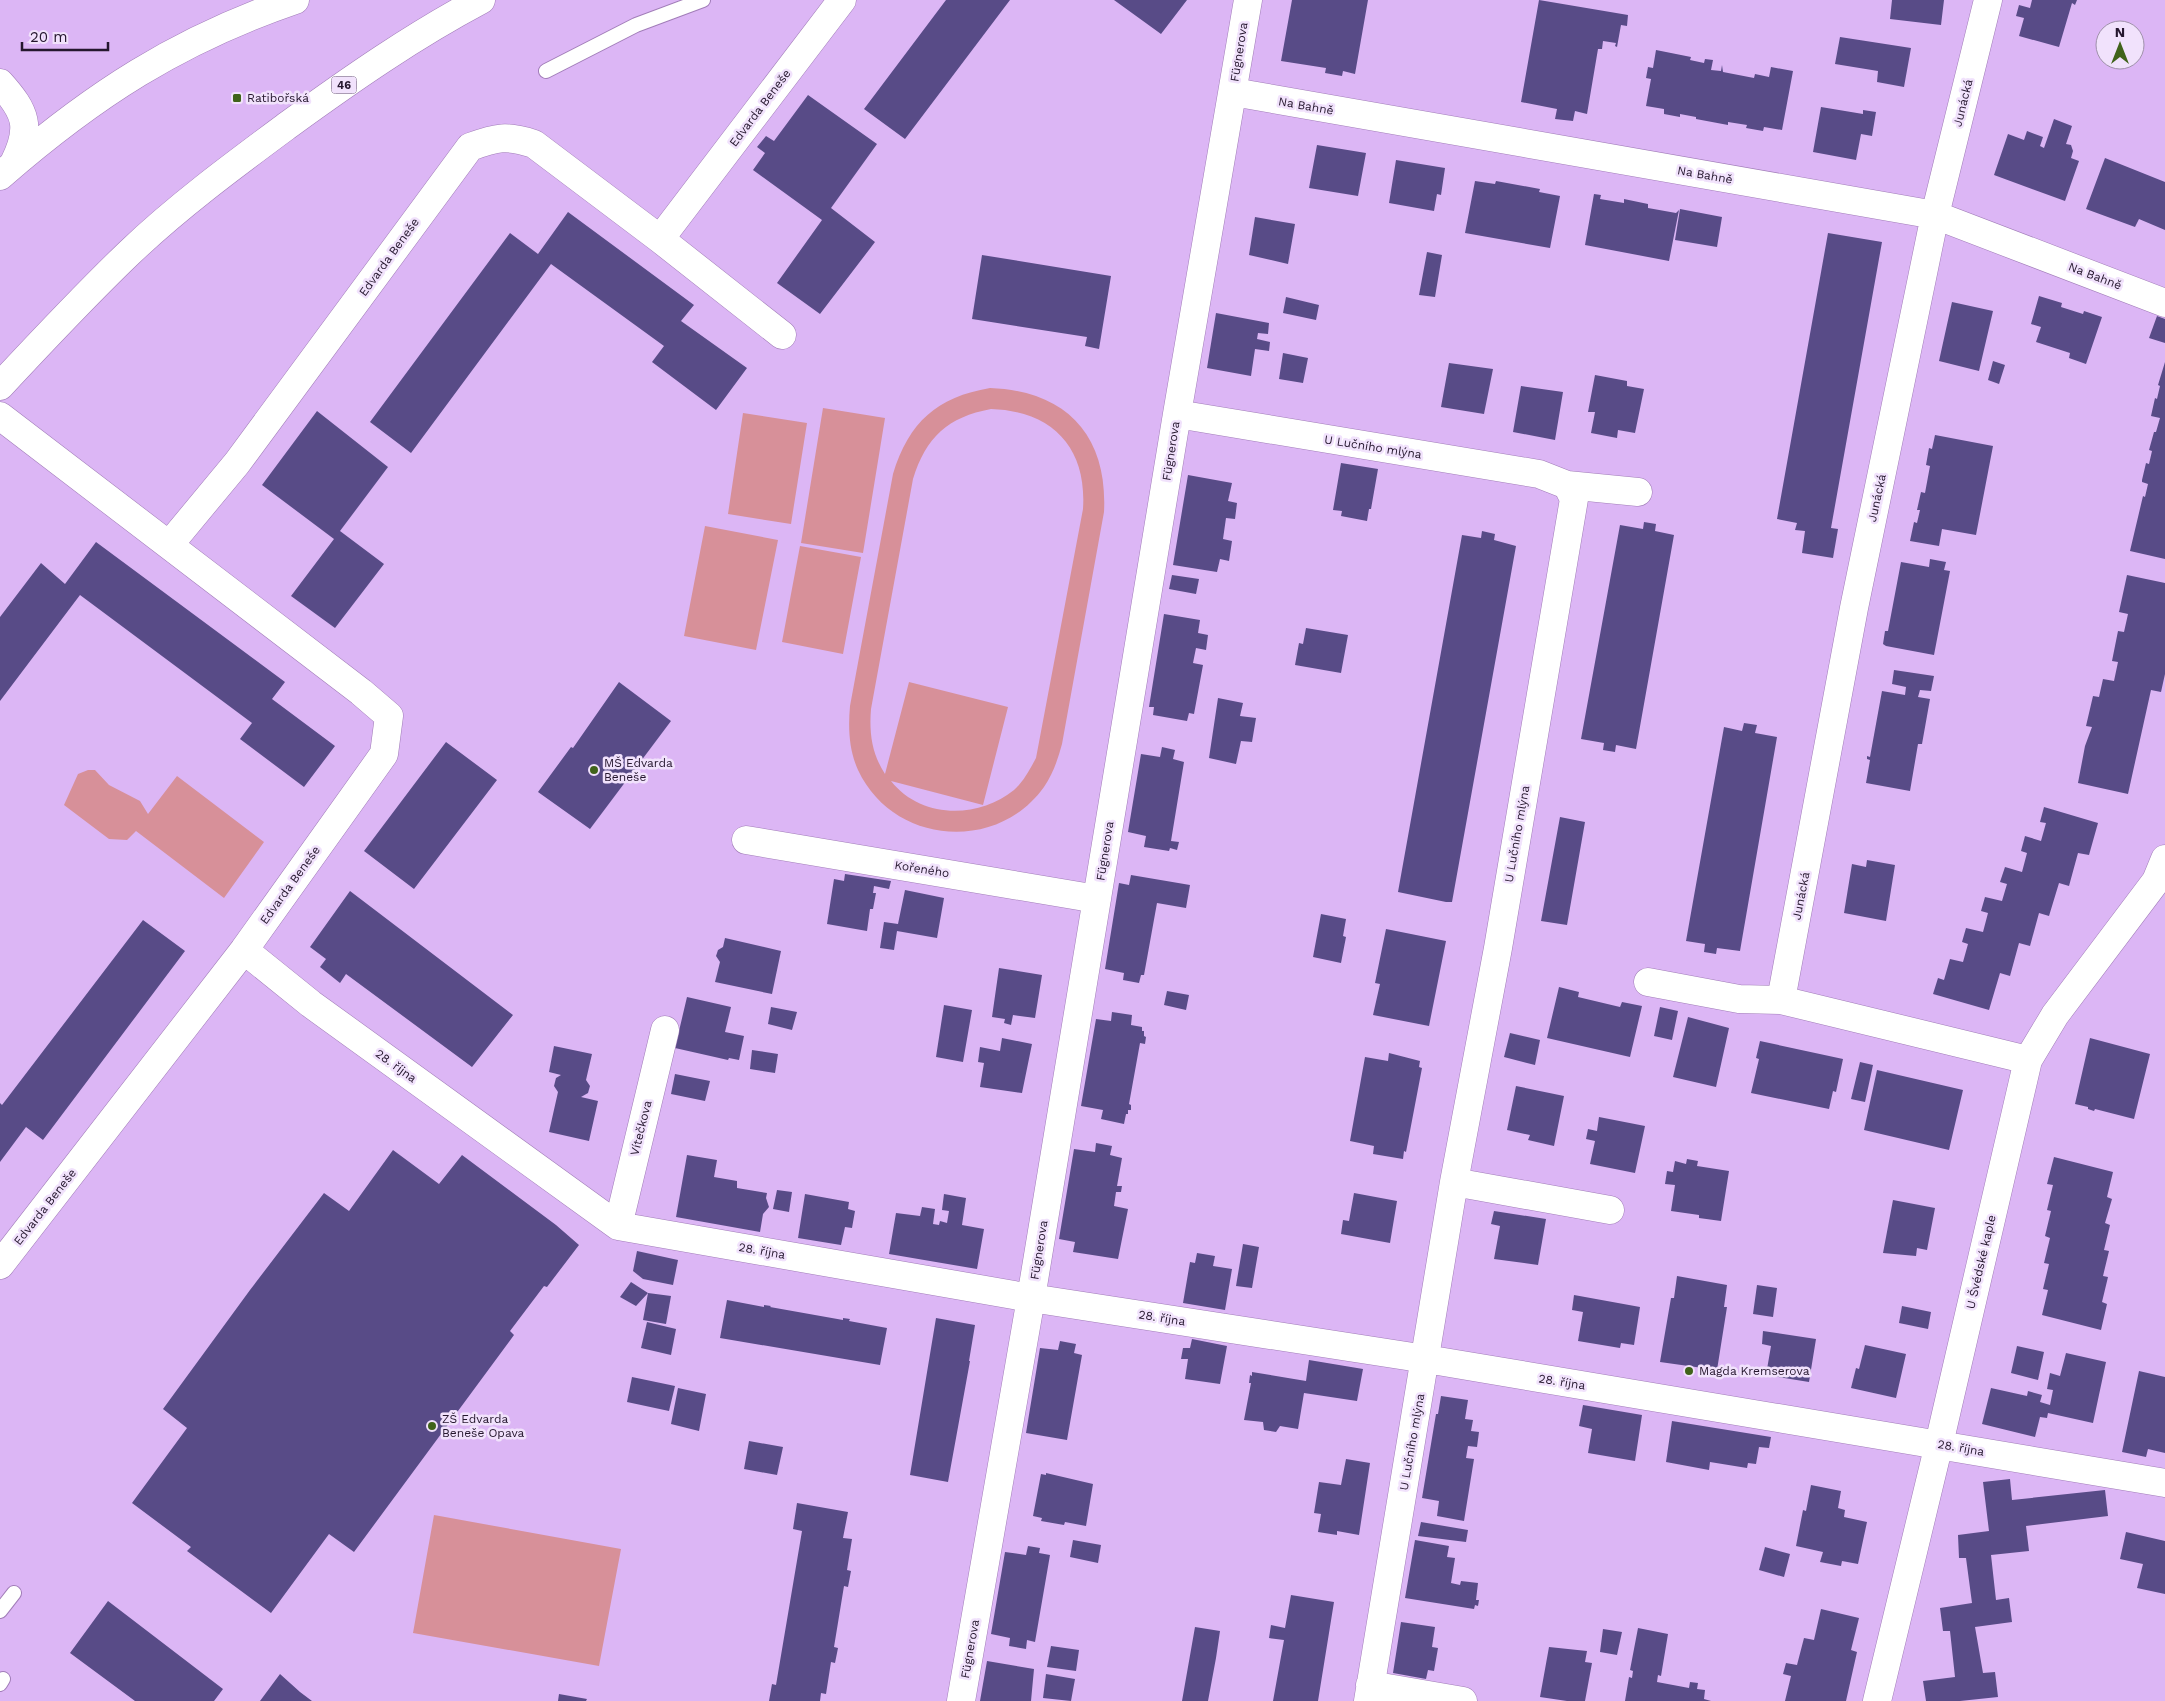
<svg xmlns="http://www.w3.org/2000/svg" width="2165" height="1701" viewBox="0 0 2165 1701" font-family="'Work Sans',sans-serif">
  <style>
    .green { fill: #d79099; fill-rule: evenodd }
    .building { fill: #584b87 }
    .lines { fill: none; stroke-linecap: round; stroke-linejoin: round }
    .service-casing { stroke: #a17db8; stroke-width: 16 }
    .minor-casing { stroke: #a17db8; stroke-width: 29 }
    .primary-casing { stroke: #a17db8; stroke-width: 29 }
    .service { stroke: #fff; stroke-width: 14 }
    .minor { stroke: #fff; stroke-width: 28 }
    .primary { stroke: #fff; stroke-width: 28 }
    .poi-dot { fill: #40631a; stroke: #f1e2fc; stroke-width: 2 }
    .labels { text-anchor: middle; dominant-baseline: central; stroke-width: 5; stroke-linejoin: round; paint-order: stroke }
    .shield { fill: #f1e2fc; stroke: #62546c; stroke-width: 1 }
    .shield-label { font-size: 11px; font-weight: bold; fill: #25172e }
    .street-label { font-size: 12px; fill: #25172e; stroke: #f1e2fc }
    .poi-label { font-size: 12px; fill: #25172e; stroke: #f1e2fc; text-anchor: start }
  </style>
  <rect width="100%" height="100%" fill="#dcb6f5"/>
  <path class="green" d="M990,388C1066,391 1108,435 1104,512L1062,744C1058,759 1053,774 1044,787C997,853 893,845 858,770C849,750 848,728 850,706L893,474C909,422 937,397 990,388ZM991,409C1053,411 1087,448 1083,509L1036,758C1030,769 1024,781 1014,790C978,819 921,819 891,781L983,805L1008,707L909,682L885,774C872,754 869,733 871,709L913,479C926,437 948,417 991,409Z
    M823,408L885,418L863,553L801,543Z
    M743,413L807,423L791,524L728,514Z
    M705,526L778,540L756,650L684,636Z
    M800,546L861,557L843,654L782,642Z
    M88,770H95L109,785L140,801L148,814L177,776L264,842L224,898L136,831L127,840L109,839L64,805L78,774Z
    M434,1515L621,1549L599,1666L413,1633Z"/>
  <path class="building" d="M946,0H1010L905,139L864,109Z
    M1114,0H1187L1161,34Z
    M1292,0H1368L1355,74L1343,71L1342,76L1325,73L1326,68L1281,61Z
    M1539,0L1628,15L1627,26L1621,25L1617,47L1615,46L1616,43L1603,41L1602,49H1598L1587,114L1575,111L1573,121L1555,119L1557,109L1521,102Z
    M1892,0H1944L1941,25L1890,19Z
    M2032,0H2077L2075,5L2072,3L2059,47L2019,36L2024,18L2016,16L2019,5L2030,8Z
    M1840,37L1911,48L1904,87L1877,82L1878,71L1835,64Z
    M1656,50L1691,57L1690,60L1704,63L1705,59L1713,60L1711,70L1721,71L1722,65L1723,72L1754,78L1755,74L1769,77L1771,67L1793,71L1782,130L1764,127L1763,131L1746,128L1747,125L1728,122V125L1696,119V117L1680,114V117L1664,114V109L1646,106L1651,79L1646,78L1648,67L1653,68Z
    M808,95L877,144L831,208L875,242L820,314L777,283L822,220L753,170L765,153L757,147L766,136L774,141Z
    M1821,107L1863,114V110L1876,112L1872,136L1861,134L1856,160L1813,152Z
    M2054,119L2072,126L2066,144L2071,145L2073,151L2071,158L2079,161L2065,201L1994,175L2008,134L2024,140L2027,131L2043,137L2040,146L2044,148Z
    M1317,145L1366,153L1358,196L1309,188Z
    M2105,158L2165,182V230L2139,219L2135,227L2086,209Z
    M1396,160L1445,168L1441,195L1437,194L1434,211L1389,203Z
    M1475,181L1495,184L1496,181L1540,189L1539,192L1560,196L1550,248L1465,233Z
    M1594,194L1601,195L1600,199L1624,203V199L1648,204V208L1676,213L1679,210L1669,261L1585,245Z
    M1680,209L1722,217L1717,247L1675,240Z
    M568,212L694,305L681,321L747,368L716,410L652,362L664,346L551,264L411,453L370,422L510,233L538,254Z
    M1255,217L1295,224L1288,264L1249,255Z
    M1828,233L1882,242L1831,528L1838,529L1833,558L1802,553L1805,531L1795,530L1797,523L1777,519Z
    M1427,252L1442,255L1435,297L1419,295Z
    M982,255L1111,276L1099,349L1085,346L1087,337L972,319Z
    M2039,296L2062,303L2061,307L2083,314L2084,311L2102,317L2086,364L2069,358L2070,353L2036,342L2041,327L2031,324Z
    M1286,297L1319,305L1316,320L1283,313Z
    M1952,302L1993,311L1979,371L1939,361Z
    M1216,313L1269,323L1268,334L1258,333L1257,339L1270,342L1269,351L1255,349L1251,376L1207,368Z
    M2157,316L2165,319V343L2149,338Z
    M1283,353L1308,358L1303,383L1279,379Z
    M1993,361L2005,365L1999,384L1988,380Z
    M2165,362V559L2130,551L2143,496L2145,497L2148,484L2142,482V480L2146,463L2149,464L2152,451L2149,450L2154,432H2156L2160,418L2151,416L2155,398L2157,399L2160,386L2158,385Z
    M1449,363L1493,369L1484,414L1441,407Z
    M1595,375L1627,381V386L1644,389L1635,433L1618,430L1617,438L1591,433L1595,412H1588Z
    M1521,386L1563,392L1555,440L1513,432Z
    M317,411L388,467L340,531L384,564L335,628L291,596L334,539L262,485Z
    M1935,435L1993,446L1976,535L1942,529L1939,546L1910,541L1914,522L1917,523L1920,510H1917L1921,492L1925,493L1930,466L1926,465L1929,448L1932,449Z
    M1341,463L1378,469L1371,509H1369L1367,521L1341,516L1342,511L1333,510Z
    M1188,475L1232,483L1228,501L1237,503L1235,519L1226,518L1223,539L1232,541L1229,561L1220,559L1217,572L1173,565Z
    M1644,522L1656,524L1655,531L1674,535L1636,749L1616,745L1615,752L1603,750L1604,743L1581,739L1620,525L1643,529Z
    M1482,531L1495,534L1494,540L1516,546L1452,902H1446L1398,892L1462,535L1481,538Z
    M96,542L285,682L272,699L335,746L304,787L240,739L252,723L80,595L0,701V617L41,563L65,584Z
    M1930,559L1946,562L1944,570L1950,571L1934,655L1886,646L1883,644L1885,631H1888L1901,562L1929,567Z
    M1172,575L1199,579L1196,594L1169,589Z
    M2127,575L2165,583V674L2161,692L2151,690L2128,794L2078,783L2085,746L2092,727L2086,726L2093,696L2099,697L2103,679L2114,681L2118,662L2112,661L2118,631L2124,632L2128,614L2119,612Z
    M1164,614L1200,620L1198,633L1208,635L1206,650L1196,648L1193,663L1203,665L1194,714L1189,713L1187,721L1153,715L1154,707H1149Z
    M1306,628L1348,635L1341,673L1295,665L1299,643L1303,644Z
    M1894,670L1934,676L1931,691L1920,690L1918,697L1930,699L1922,744H1918L1910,791L1866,783L1870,760L1867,759V756L1870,757L1882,691L1905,695L1906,687L1892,684Z
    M619,682L671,721L590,829L538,792L571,747L573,748Z
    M1218,698L1243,703L1240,716L1256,718L1252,742L1241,741L1236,764L1209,758Z
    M1744,723L1757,725L1755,733L1777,737L1740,951L1717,948L1716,954L1704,952L1705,944L1686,941L1724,727L1742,731Z
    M446,742L497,780L414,889L364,851Z
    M1162,747L1175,750L1173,759L1184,762L1171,841L1179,842L1177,850L1170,848L1169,851L1144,847L1146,836L1128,832L1141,754L1160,757Z
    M2044,807L2098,823L2089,855L2078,853L2069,886L2059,883L2049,916L2039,913L2030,946L2019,943L2010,976L2000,973L1989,1010L1933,994L1938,978L1944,980L1950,959L1963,962L1968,944L1962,942L1966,928L1983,932L1988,913L1981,911L1985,897L2002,901L2007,884L2000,882L2005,867L2022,872L2027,853L2021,851L2025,836L2041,841L2046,823L2040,822Z
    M1560,817L1585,822L1567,925L1541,921Z
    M1867,860L1895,865L1886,921L1844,913L1852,864L1866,867Z
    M845,874L891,881L889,889L874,886L873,893H876L873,909H870L867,931L827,924L834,879L844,881Z
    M1131,875L1190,885L1186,908L1157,903L1144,975H1141L1139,983L1123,980L1124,973L1105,969L1119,883L1129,885Z
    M905,890L944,898L937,938L897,931L894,950L880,948L884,922L898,924Z
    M350,891L513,1015L472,1067L346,974L340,983L320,967L326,959L310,947Z
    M1321,914L1346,919L1343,936L1346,937L1341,963L1313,957Z
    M143,920L185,951L43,1140L26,1127L0,1162V1103L2,1105Z
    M1386,929L1446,941L1429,1026L1373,1015L1380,984L1375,983Z
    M725,938L781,951L772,994L715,982L720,962L716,956L718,950L723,947Z
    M999,968L1042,975L1035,1018L1013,1015L1011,1025L1004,1023L1005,1019L992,1017Z
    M1559,987L1579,992L1578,997L1620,1007L1622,1002L1642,1006L1630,1057L1547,1038Z
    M1167,991L1189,995L1186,1010L1164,1005Z
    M687,997L731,1007L725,1032L744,1036L739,1060L729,1058L728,1060L675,1048Z
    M944,1005L972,1010L963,1062L936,1057Z
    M771,1007L797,1012L792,1030L768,1024Z
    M1660,1007L1678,1011L1672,1040L1654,1036Z
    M1112,1012L1132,1015L1131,1025L1142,1027V1031H1144V1036L1146,1037L1145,1044L1140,1043L1129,1104L1131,1105V1110H1128V1114H1126L1124,1124L1101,1119L1103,1110L1081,1106L1096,1019L1111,1021Z
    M1688,1017L1729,1028L1716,1087L1673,1077Z
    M1510,1033L1540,1040L1535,1065L1504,1057Z
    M1002,1038L1032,1044L1022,1093L980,1087L984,1063L978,1062L980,1047L1000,1051Z
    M2090,1038L2150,1054L2134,1119L2095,1109L2094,1111L2088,1109V1107L2075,1104Z
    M1760,1041L1843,1059L1836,1092L1833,1091L1829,1109L1751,1093L1759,1059L1756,1058Z
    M554,1046L592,1054L586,1080L590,1086L588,1093L581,1097L598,1101L589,1141L549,1132L558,1092L554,1086L556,1078L561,1075L549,1072Z
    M752,1050L778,1054L775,1073L750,1069Z
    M1389,1053L1420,1061L1419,1067L1422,1068L1406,1152L1404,1151L1403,1159L1373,1154L1374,1146L1350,1141L1365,1057L1388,1061Z
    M1860,1062L1873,1065L1865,1102L1851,1099Z
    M1877,1070L1963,1090L1949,1150L1864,1130Z
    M675,1074L710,1081L705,1101L671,1094Z
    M1516,1086L1564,1096L1554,1146L1528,1140L1530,1135L1507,1130Z
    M1599,1117L1645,1126L1635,1173L1590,1164L1595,1141L1586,1139L1588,1129L1597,1131Z
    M1096,1143L1112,1146L1110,1155L1122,1158L1117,1186H1122L1121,1192H1116L1114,1206L1128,1209L1118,1259L1073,1252L1075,1242L1059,1239L1074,1149L1095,1152Z
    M393,1150L439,1184L462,1155L556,1225L579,1245L547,1287L544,1286L510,1331L514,1335L354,1552L329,1534L271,1613L187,1551L191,1547L132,1503L187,1428L163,1409L250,1290L324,1193L349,1211Z
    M687,1155L717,1160L714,1177L737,1181V1188L767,1193L766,1198L769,1207L763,1214L760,1232L676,1217Z
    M2054,1157L2113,1172L2107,1197L2112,1199L2105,1223L2110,1225L2104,1250L2109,1251L2103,1276L2108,1277L2102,1302L2107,1304L2101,1330L2042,1315L2048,1290L2043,1289L2049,1264L2044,1263L2050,1238L2045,1236L2051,1211L2047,1210L2053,1185L2047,1184Z
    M1687,1159L1698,1161L1697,1166L1729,1171L1721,1221L1699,1218V1215L1671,1211L1675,1185L1665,1184L1667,1171L1673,1172L1675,1161L1686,1164Z
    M777,1190L792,1192L789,1212L773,1209Z
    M1354,1193L1397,1201L1390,1243L1341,1234L1343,1220L1349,1221Z
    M805,1194L849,1202L848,1209L855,1211L852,1228L845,1227L841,1245L798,1238Z
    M944,1194L966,1198L962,1225L984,1229L977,1269L889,1254L896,1213L920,1216L922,1207L935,1209L933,1224L939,1225L940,1221L947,1223L949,1211L942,1210Z
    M1893,1200L1935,1208L1927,1250L1917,1248L1916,1256L1883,1253Z
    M1494,1211L1546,1219L1538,1265L1494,1259L1500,1226L1491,1224Z
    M1243,1244L1259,1247L1252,1288L1236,1286Z
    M637,1251L678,1260L673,1285L643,1279L633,1271Z
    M1197,1253L1215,1256L1213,1266L1232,1269L1225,1310L1183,1303L1190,1262L1195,1263Z
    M1677,1276L1727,1285L1724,1307H1727L1717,1370L1660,1362L1671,1298H1674Z
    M631,1282L648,1293L636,1306L620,1297Z
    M1757,1285L1777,1288L1773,1317L1753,1314Z
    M648,1293L671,1296L666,1324L643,1320Z
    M1574,1295L1640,1307L1634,1345L1621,1343L1620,1348L1578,1341L1583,1312L1572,1310Z
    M727,1300L764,1307V1305L771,1306L770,1307L843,1320V1318L850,1319L849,1321L887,1328L880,1365L720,1338Z
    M1902,1306L1931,1312L1928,1329L1899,1323Z
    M936,1318L975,1325L969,1361H970L948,1482L910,1475Z
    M647,1322L676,1329L671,1355L641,1348Z
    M1763,1331L1816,1339L1809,1382L1766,1375L1771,1346L1762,1344Z
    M1192,1339L1227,1346L1220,1384L1185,1379L1188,1359H1181L1183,1348H1190Z
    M1060,1341L1076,1344L1074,1353L1082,1355L1067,1440L1026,1433L1040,1348L1058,1350Z
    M1865,1345L1906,1354L1896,1398L1851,1388L1856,1368L1859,1369Z
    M2017,1346L2044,1352L2038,1380L2011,1373Z
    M2066,1353L2106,1362L2093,1423L2048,1413L2047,1418L2040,1417L2035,1437L1982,1424L1991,1388L2027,1396L2028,1391L2042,1395L2040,1402L2050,1405L2053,1390L2047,1389L2050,1373L2060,1376Z
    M1309,1360L1363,1369L1357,1401L1304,1393L1298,1429L1280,1426L1276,1432L1264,1430L1263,1422L1244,1420L1251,1383H1249L1250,1375L1252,1376V1372L1306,1381Z
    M2139,1371L2165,1377V1453L2148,1449L2146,1457L2122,1452Z
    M632,1377L675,1386L669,1411L627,1402Z
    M678,1388L706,1394L699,1431L671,1424Z
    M1441,1396L1468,1400L1465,1419L1473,1420L1471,1431L1479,1432L1477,1447L1468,1446L1466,1458L1474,1459L1464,1521L1437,1516L1439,1501L1422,1498L1436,1414H1438Z
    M1583,1405L1642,1415L1635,1461L1588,1453L1592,1429L1579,1426Z
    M1672,1421L1771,1437L1769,1448L1759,1447L1756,1464L1748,1463L1747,1468L1710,1462L1709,1470L1666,1462Z
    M749,1441L783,1447L777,1475L744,1469Z
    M1346,1459L1370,1463L1359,1535L1337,1531V1535L1318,1532L1321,1514L1314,1513L1319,1482L1341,1485Z
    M1046,1473L1093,1484L1086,1526L1065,1522L1064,1525L1041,1521L1042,1518L1033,1516L1041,1474L1046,1475Z
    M2010,1479L2012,1500L2105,1490L2108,1516L2026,1526L2029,1551L1991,1555L1996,1600L2009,1598L2012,1622L1975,1627L1983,1673L1995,1672L1998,1697L1960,1701H1926L1923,1681L1955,1677L1950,1631H1943L1940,1608L1972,1603L1966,1558H1959L1958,1535L1989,1531L1983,1482Z
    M1811,1485L1841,1491L1838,1508L1845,1510L1844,1517L1867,1522L1858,1564L1842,1561L1841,1566L1820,1562L1823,1552L1796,1546L1803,1510L1806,1511Z
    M797,1503L848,1512L843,1538L852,1539L847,1570L851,1571L848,1587L844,1586L834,1647L838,1648L835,1663L831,1662L826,1694L821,1693L820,1701H769L772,1684L776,1685L802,1531L793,1529Z
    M1421,1522L1468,1530L1466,1542L1418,1536Z
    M2126,1532L2165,1541V1594L2137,1588L2143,1564L2120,1559Z
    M1073,1540L1101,1545L1098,1563L1070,1557Z
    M1415,1540L1449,1546L1447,1557L1455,1558L1451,1583L1460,1585L1461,1581L1478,1583L1476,1600H1479L1478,1606L1475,1605L1474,1609L1405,1598Z
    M1028,1546L1040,1548L1039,1553L1050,1555L1035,1642L1027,1640L1026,1649L1009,1646L1010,1638L991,1634L1005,1552L1026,1555Z
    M1765,1547L1790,1554L1784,1577L1759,1570Z
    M1291,1595L1334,1602L1318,1701H1273L1284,1640L1269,1638L1271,1625L1285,1628Z
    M108,1601L223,1689L214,1701H135L70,1653Z
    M1821,1609L1859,1618L1851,1650L1857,1652L1846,1701H1785L1791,1676L1783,1674L1786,1663L1797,1665L1804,1638L1814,1640Z
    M1401,1622L1435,1627L1432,1647L1438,1648L1434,1671L1428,1670L1426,1679L1393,1673Z
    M1195,1627L1220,1631L1216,1658L1208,1701H1182Z
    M1638,1628L1668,1634L1661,1676L1658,1675L1657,1682L1689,1688L1690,1682L1698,1683L1697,1689L1705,1690L1704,1699L1711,1701H1625L1629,1677L1632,1678L1633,1671L1630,1670Z
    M1603,1629L1622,1632L1617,1655L1600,1652Z
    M1051,1646L1079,1650L1076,1671L1047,1667Z
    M1549,1647L1587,1651L1585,1662L1592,1663L1585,1701H1567L1540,1697Z
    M987,1661L1034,1669L1031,1701H980Z
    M280,1674L300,1692L312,1701H260Z
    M1046,1674L1075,1679L1071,1701L1043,1698Z
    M559,1694L587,1699L586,1701H558Z"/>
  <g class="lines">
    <defs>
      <path id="service" d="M546,71L636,25L703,0
        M0,1611L14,1593
        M0,1684L3,1679"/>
      <path id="minor" d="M0,83C26,112 32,127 14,163
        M1233,92L1935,215L2165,303
        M0,176C93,95 178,40 295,0
        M660,239L842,0
        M1177,414L1539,474L1567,485L1638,492
        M0,416L361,692L389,716L384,754L244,950L0,1265
        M169,545L237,463L470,147C497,137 507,135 534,144L660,239L782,335
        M746,840L1097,899
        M244,950L311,1004L618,1226L1031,1298L1426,1359L2165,1483
        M1648,982L1739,999L1781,1000L2028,1060
        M1781,1000L1854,608L1935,215L1988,0
        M1454,1182L1610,1210
        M618,1226L665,1030
        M1370,1685L1463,1701
        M961,1701L1031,1298L1177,414L1248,0
        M1368,1701L1454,1182L1498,948L1574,499L1567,485
        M1877,1701L1939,1444L2028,1060L2055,1015L2156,881L2165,859"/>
      <path id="primary" d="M0,386C42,341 84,296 129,253C177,207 234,165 288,125C350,80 413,36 481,0"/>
    </defs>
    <use href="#service" class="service-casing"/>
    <use href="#minor" class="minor-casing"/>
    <use href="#primary" class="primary-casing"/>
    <use href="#service" class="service"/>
    <use href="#minor" class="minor"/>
    <use href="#primary" class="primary"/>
  </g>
  <g class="poi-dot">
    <rect x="232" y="93" width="10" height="10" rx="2.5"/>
    <circle cx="594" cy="770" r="5"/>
    <circle cx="1689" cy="1371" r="5"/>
    <circle cx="432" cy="1426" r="5"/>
  </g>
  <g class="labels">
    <rect class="shield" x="331.5" y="76.5" width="25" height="17" rx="4"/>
    <g class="shield-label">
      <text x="344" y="85">46</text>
    </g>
    <g class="street-label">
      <text transform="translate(1239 52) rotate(-81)">Fügnerova</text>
      <text transform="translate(1963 103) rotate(-76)">Junácká</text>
      <text transform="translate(1306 106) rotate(10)">Na Bahně</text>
      <text transform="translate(760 108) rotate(-53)">Edvarda Beneše</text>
      <text transform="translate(1705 175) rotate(10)">Na Bahně</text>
      <text transform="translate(389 257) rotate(-54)">Edvarda Beneše</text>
      <text transform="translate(2095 276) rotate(21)">Na Bahně</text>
      <text transform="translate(1373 447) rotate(9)">U Lučního mlýna</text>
      <text transform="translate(1171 451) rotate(-81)">Fügnerova</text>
      <text transform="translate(1877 498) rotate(-78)">Junácká</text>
      <text transform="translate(1517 834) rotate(-80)">U Lučního mlýna</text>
      <text transform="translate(1105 851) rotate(-81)">Fügnerova</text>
      <text transform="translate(922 869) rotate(9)">Kořeného</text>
      <text transform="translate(290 885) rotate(-54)">Edvarda Beneše</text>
      <text transform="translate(1801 896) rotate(-79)">Junácká</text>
      <text transform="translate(396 1066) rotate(36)">28. října</text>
      <text transform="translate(641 1128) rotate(-76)">Vítečkova</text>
      <text transform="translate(45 1207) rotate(-52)">Edvarda Beneše</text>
      <text transform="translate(1039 1250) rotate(-81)">Fügnerova</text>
      <text transform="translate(762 1251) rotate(10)">28. října</text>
      <text transform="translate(1981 1262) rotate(-77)">U Švédské kaple</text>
      <text transform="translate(1162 1318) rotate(9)">28. října</text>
      <text transform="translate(1562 1382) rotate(9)">28. října</text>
      <text transform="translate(1412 1442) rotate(-80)">U Lučního mlýna</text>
      <text transform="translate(1961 1448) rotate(10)">28. října</text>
      <text transform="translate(970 1649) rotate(-80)">Fügnerova</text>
    </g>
    <g class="poi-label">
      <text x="247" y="98">Ratibořská</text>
      <text x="604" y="763">MŠ Edvarda<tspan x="604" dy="14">Beneše</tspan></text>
      <text x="1699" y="1371">Magda Kremserova</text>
      <text x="442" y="1419">ZŠ Edvarda<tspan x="442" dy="14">Beneše Opava</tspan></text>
    </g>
  </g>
  <g transform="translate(2120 45)"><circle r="24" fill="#f1e2fc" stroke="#9f91aa"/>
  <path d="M0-4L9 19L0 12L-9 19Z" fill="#40631a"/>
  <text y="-8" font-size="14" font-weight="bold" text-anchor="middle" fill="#25172e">N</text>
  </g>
  <path d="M22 42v8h86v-8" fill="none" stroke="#25172e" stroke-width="2.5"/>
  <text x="30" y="42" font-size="15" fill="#25172e" stroke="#f1e2fc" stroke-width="4" paint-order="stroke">20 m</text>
</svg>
